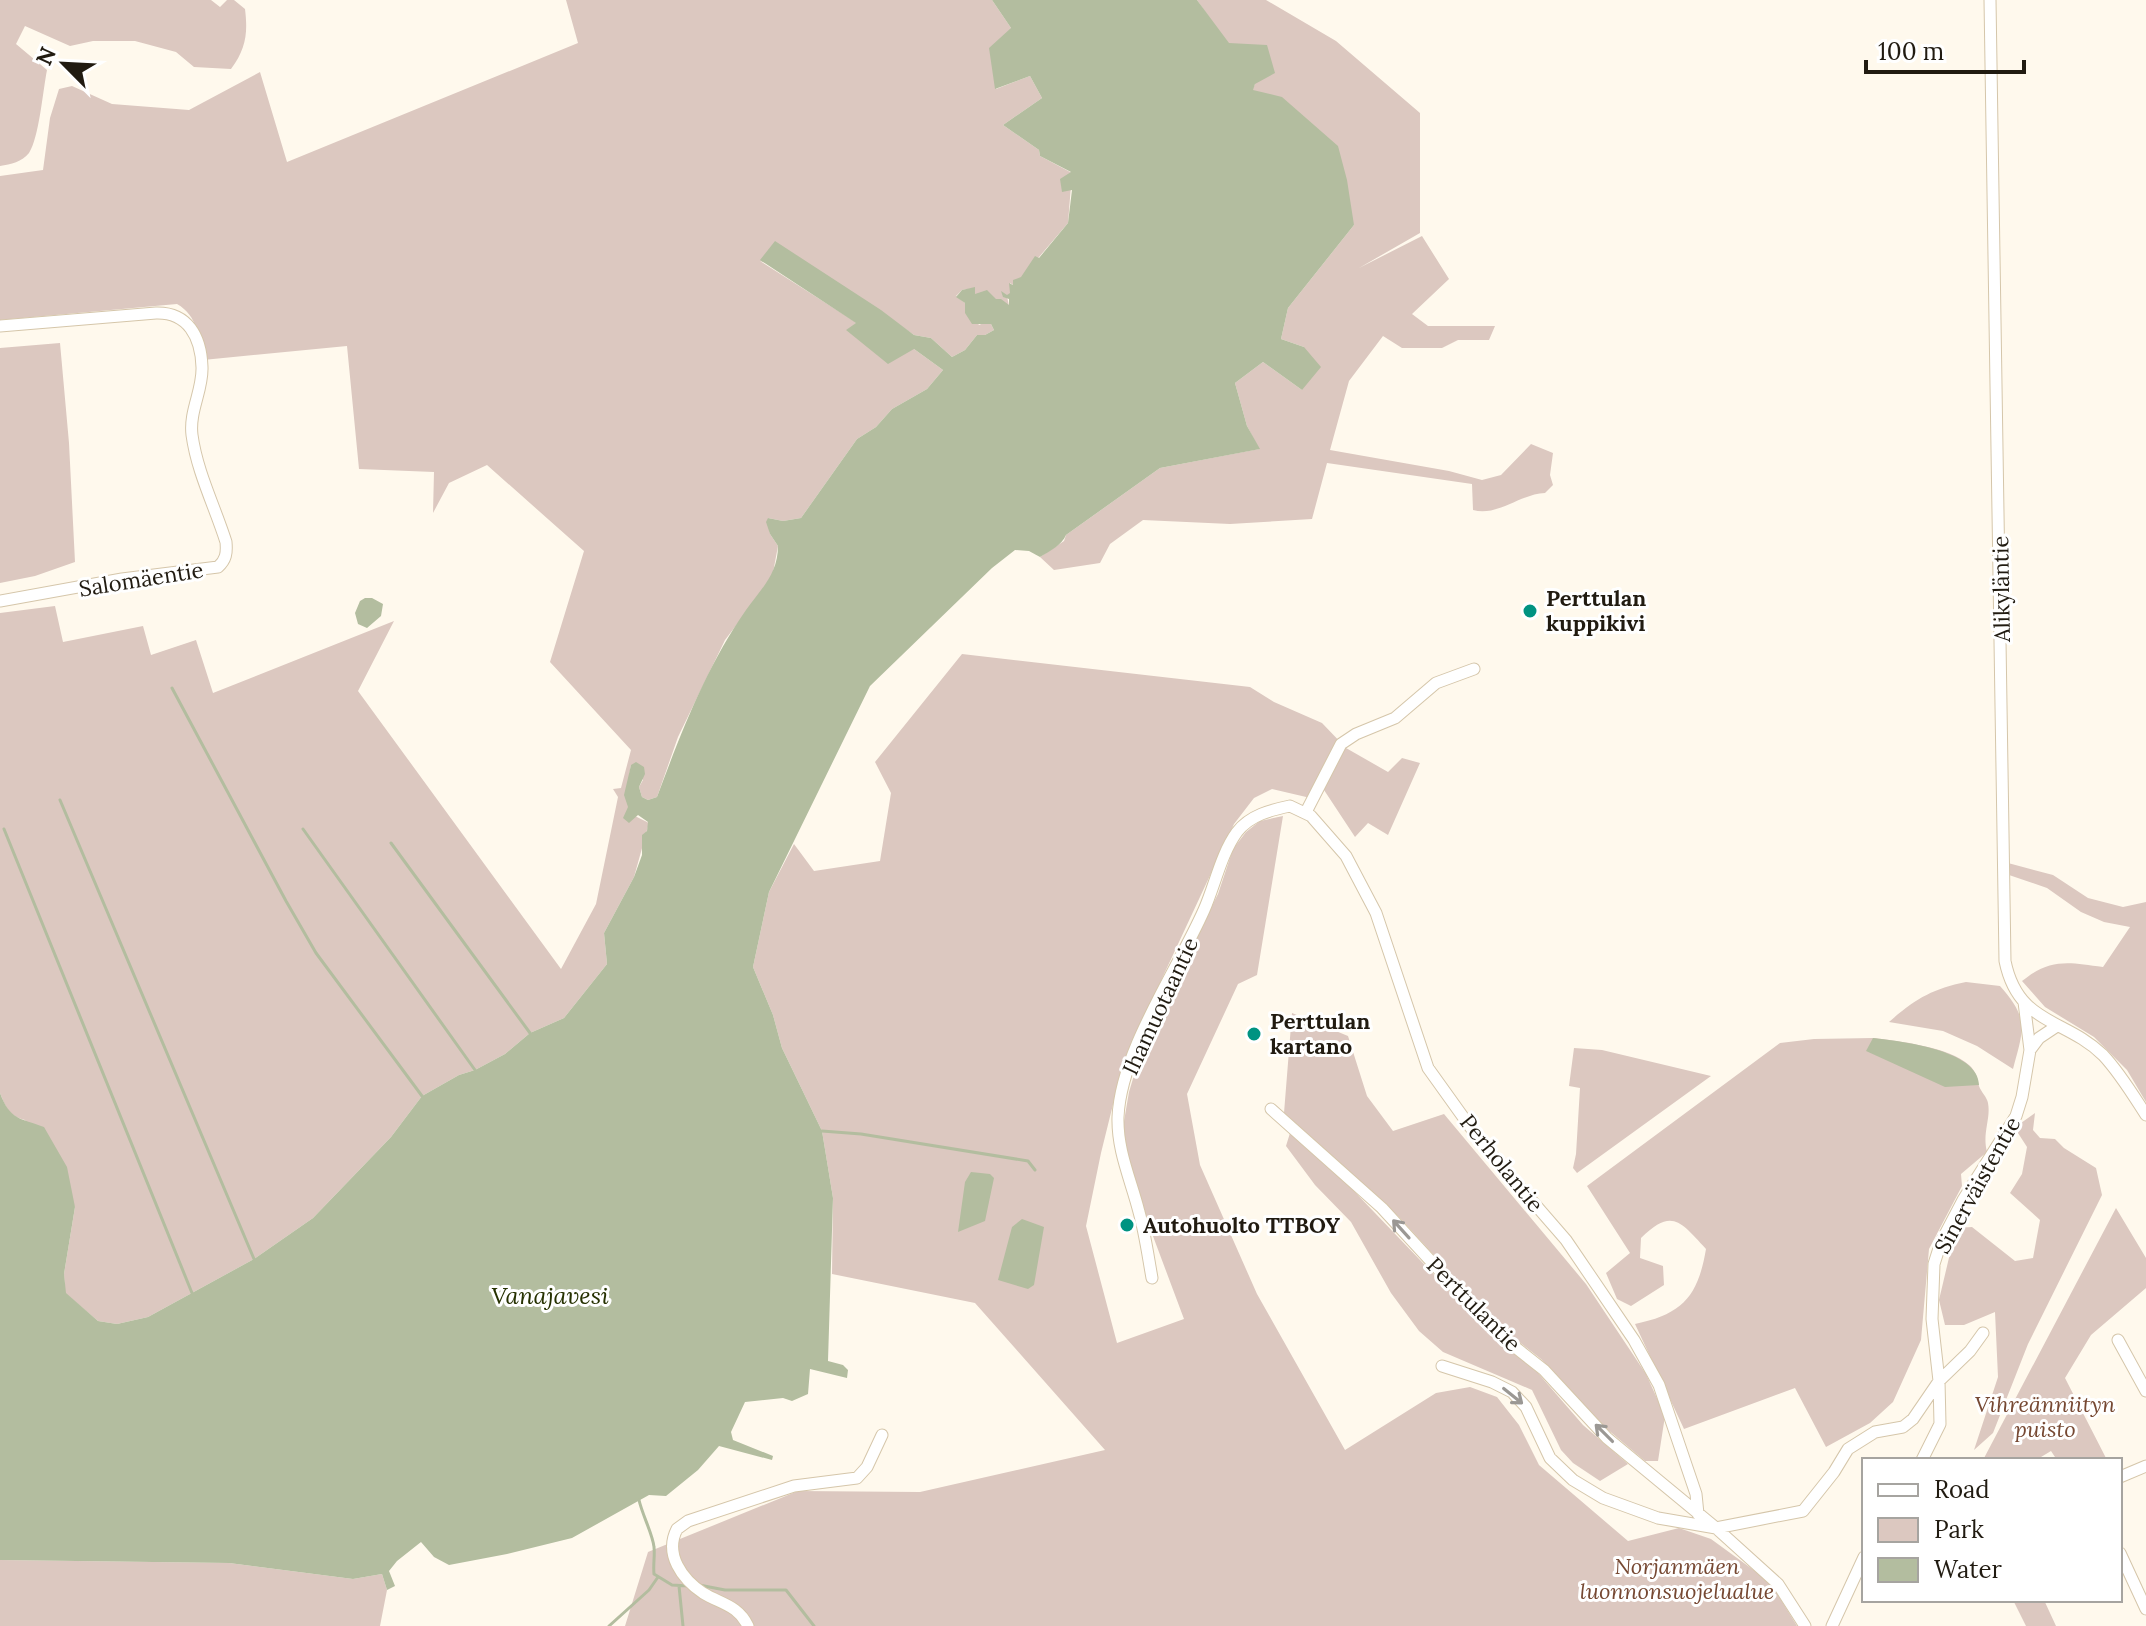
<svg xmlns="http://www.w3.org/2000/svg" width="2146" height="1626" viewBox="0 0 2146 1626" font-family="Lora,serif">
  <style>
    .green { fill: #dcc8c0 }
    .water { fill: #b3bd9f }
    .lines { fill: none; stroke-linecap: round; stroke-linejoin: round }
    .stream { stroke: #b3bd9f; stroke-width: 3 }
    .minor-casing { stroke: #d5c6aa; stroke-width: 13 }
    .minor { stroke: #fff; stroke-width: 11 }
    .oneway { stroke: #9b9894 }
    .poi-dot { fill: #009381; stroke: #fff; stroke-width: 3 }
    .labels { text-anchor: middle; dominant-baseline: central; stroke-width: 6; stroke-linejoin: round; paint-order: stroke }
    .street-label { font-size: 22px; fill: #211b11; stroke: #fff }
    .poi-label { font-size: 22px; font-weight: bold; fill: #211b11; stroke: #fff; text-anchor: start }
    .park-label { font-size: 22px; font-style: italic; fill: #764832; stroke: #fff }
    .water-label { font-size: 24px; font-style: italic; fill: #263100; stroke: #fff }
  </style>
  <rect width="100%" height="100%" fill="#fff9ed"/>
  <path class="green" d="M0,0H211L220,7L227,0H234L245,9C248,33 246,49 231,69L194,67L176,52L135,41H93L70,46L25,26L16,44L47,70C43,90 39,138 29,153C22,162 11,164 0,166Z
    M566,0H992L1011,28L996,89L1030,76L1042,98L1003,125L1039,150L1040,156L1072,173L1068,223L1022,277L1013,285L1010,283L1011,293L1007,296L1009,306L975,294V288L962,290L956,296L965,303L979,325L986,322L991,324L994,330L985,335H977L965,350L952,357L931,338L914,335L846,288L760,261L857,323L847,330L914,349L943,370L927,389L892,409L876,427L857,439L801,518L783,521L768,518L770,534L778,546L772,578L725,640L678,737L657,797L648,800L642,797L639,787L643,780L631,765L629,776L635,816L649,823L634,877L604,933L607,964L564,1018L530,1033L505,1054L475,1070L459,1075L422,1096L391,1137L313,1218L254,1259L148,1317L117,1324L98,1321L65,1293L64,1274L75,1207L25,1120C9,1116 6,1108 0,1093V613L55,606L63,642L143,626L151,655L196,640L213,693L394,621L358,691L561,969L596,904L618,797L613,789L621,788L631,750L550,662L584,551L487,465L449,483L433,513L434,472L359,469L347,346L203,360C199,338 198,316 177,304L0,320V176L43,170L50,118L59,89L72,86L112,104L189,110L260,72L287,162L578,43Z
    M1197,0H1266L1336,41L1420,113V233L1359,268L1422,236L1449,279L1412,314L1428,326H1495L1489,340H1458L1442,348H1402L1383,336L1349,381L1330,450L1449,471L1482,480L1501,475L1531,444L1553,453L1550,475L1553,485L1545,493C1520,494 1497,517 1473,510L1472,484L1327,463L1312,519L1230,524L1143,520L1110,544L1100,563L1054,570L1040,557L1064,541L1066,535L1160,468L1259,449L1247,426L1235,383L1263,362L1302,390L1304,347L1281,339L1288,308L1354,225L1252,90L1255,84Z
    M60,343L69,443L75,562L35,576L0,583V348Z
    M962,654L1250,687L1274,702L1322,723L1346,748L1388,772L1402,758L1420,763L1388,835L1368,823L1355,837L1324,790L1319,800L1272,789L1254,798L1234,824L1124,1060L1101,1153L1086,1226L1117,1343L1184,1319L1129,1172L1123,1127L1129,1092L1146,1035L1218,894L1233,849L1246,832L1260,821L1283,816L1257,975L1238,984L1187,1094L1200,1165L1257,1294L1345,1450L1436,1393L1470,1387L1497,1397L1519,1425L1539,1465L1628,1541L1679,1528L1711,1539L1770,1582L1797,1626H625L648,1552L798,1491L920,1492L1105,1450L975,1303L832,1274L833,1198L822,1131L782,1048L773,1015L753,967L769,892L794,844L814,871L880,861L891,793L875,762Z
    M2008,863L2053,875L2088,898L2123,907L2146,902V1102L2127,1070L2094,1037L2045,1007L2022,981C2050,958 2068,962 2103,967L2130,927L2104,922L2081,912L2047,888L2009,875Z
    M1966,982L2000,986C2029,1019 2024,1028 2013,1069L1977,1046L1943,1031L1889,1022C1915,999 1932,989 1966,982Z
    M1292,1013L1348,1036L1367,1096L1393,1131L1444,1114L1586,1284L1646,1374L1665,1416L1658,1461H1645L1607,1429L1541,1359L1500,1327L1398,1216L1353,1179L1284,1113Z
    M1873,1038C1899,1041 1949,1047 1969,1065C1976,1071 1977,1078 1979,1086C1981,1092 1987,1097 1988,1103C1991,1119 1982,1133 1987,1152L1961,1174L1962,1186L1929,1249L1921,1340L1893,1402L1870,1423L1826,1447L1795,1388L1684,1429L1635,1324C1683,1314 1698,1296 1706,1249C1680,1221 1672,1208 1641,1238L1640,1258L1663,1266L1664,1285L1631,1306L1617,1299L1606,1273L1630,1253L1587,1186L1780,1043L1814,1039Z
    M1574,1048L1602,1050L1711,1076L1577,1173L1573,1168L1576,1154L1580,1088L1569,1086Z
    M2035,1113L2033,1130L2040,1138L2055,1139L2064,1148L2096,1168L2102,1195L2028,1344L1993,1433L1974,1450L1998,1377L1995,1312L1964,1325H1945L1939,1300L1956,1228L1972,1227L2015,1261L2033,1258L2040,1220L2010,1193L2022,1174L2027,1147L2018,1133L2021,1123Z
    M1290,1133L1352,1189L1491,1334L1538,1373L1583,1425L1628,1464L1600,1481L1573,1463L1561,1450L1532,1390L1443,1352L1419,1331L1391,1293L1351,1222L1315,1185L1286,1146Z
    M2116,1208L2146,1258V1288L2091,1335L2065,1378L2107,1460H2057L2051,1451L2036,1460H1983Z
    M0,1560L229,1563L353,1579L382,1574L387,1590L380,1626H0Z
    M2013,1600H2044L2056,1626H2026Z"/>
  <path class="water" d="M992,0H1197L1229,43L1267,45L1275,73L1255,84L1253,90L1282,97L1338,146L1347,180L1354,225L1288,308L1281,339L1304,347L1321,367L1302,390L1263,362L1235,383L1247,426L1260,449L1160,468L1066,535C1062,545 1050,551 1040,557L1029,551L1015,550L992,568L870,686L769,892L753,967L773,1015L782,1048L822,1131L833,1198L828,1361L843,1365L848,1370L847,1378L810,1369L808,1394L792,1401L783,1398L745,1402L731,1432L733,1440L773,1456L772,1460L719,1446L698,1470L666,1496L649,1495L572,1538L507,1554L449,1565L434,1557L421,1542L397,1561L389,1571L395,1586L387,1590L382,1574L353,1579L229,1563L0,1560V1093C10,1120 20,1118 44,1127L67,1167L75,1207L64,1274L66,1293L98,1321L117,1324L148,1317L254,1259L313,1218L391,1137L422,1096L459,1075L475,1070L505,1054L530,1033L564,1018L607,964L604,933L634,877L642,855V835L647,831L648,822L638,815L629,823L623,818L628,807L624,795L631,765L636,762L644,767L645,774L639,787L642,797L648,800L657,797C681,733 706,667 746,610C761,589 778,574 778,546L770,534L766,522L768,518L783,521L801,518L857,439L876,427L892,409L927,389L943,370L914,349L888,364L846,330L856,323L760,260L775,241L881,310L914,335L931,338L952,357L965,350L977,335H985L994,330L991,324H972L965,313V303L956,297L962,290L975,287V294L987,290L996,299H1001L1009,305V299L1003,297L1001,291L1007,295L1010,293L1009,283L1013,285V280L1021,277L1035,256L1039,258L1068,223L1072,190L1062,192L1060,179L1071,172L1040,156L1039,150L1003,125L1042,98L1030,76L995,89L989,48L1011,28Z
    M365,598H372L383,604L381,616L367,628L358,624L355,613L360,601Z
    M1873,1038C1900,1041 1979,1050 1979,1085L1945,1087L1866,1051Z
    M971,1172L990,1174L994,1178L985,1221L958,1232L965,1182Z
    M1022,1219L1044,1227L1034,1285L1028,1289L998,1280L1012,1227Z"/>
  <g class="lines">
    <path class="stream" d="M172,688L286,901L316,953L422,1096
      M60,800L254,1259
      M4,829L192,1293
      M303,829L475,1070
      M391,843L530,1033
      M822,1131L861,1134L1028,1161L1035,1170
      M639,1500C642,1514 653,1535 654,1547C655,1556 653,1564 654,1574L672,1585L689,1586
      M699,1585L725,1590H786L814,1626
      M679,1586L683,1626
      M609,1626L649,1590L658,1577"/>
    <defs>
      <path id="minor" d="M1990,0L2005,961C2018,1025 2065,1018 2103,1055C2120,1073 2133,1095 2146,1115
        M0,326L156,313C188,312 201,337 202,367C203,390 189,411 192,435C197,472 215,507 226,542C227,553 226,560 218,567L122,579L0,601
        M1306,812L1341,744L1356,734L1395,718L1436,683L1474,669
        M2030,1050L2039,1038L2057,1026
        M1271,1109L1382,1208L1496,1332L1544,1370L1607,1438L1716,1528L1778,1584L1805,1626
        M1152,1278C1148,1256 1145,1233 1139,1212C1131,1180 1117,1151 1118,1117C1121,1051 1177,971 1204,910C1215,885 1221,854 1237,832C1250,815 1271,810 1290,806L1311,816L1346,856L1376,913L1428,1068L1481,1142L1566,1240L1634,1340L1659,1385L1696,1494L1698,1514
        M2118,1340L2146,1391
        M1442,1366L1492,1382L1512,1392L1526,1407L1550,1458L1573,1480L1603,1498L1658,1518L1716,1528L1803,1511L1834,1472L1848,1449L1875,1432L1903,1427L1913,1419L1939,1381L1970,1351L1983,1333
        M1922,1460L1940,1424L1939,1381L1932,1319L1934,1264L1941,1242L1963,1200L2016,1116L2022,1097L2030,1050L2024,1002
        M2120,1477L2146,1466
        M2120,1553L2146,1609
        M748,1626C738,1605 721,1604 703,1593C682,1579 664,1554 677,1529L688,1521L794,1486L857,1478L867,1467L882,1435
        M1832,1626L1864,1557"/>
    </defs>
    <use href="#minor" class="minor-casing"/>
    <use href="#minor" class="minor"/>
  </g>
  <defs><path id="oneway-shaft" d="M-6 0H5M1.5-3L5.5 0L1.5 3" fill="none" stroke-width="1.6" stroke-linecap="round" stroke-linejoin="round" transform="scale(2)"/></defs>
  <g class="oneway">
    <use href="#oneway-shaft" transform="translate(1401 1229) rotate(-132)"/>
    <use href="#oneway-shaft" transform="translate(1513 1396) rotate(39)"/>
    <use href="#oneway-shaft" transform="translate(1604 1433) rotate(-135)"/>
  </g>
  <g class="poi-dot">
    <circle cx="1530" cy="611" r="8"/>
    <circle cx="1254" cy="1034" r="8"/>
    <circle cx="1127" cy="1225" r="8"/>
  </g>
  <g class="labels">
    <g class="street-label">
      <text transform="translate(141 579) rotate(-9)">Salomäentie</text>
      <text transform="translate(2001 589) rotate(-91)">Alikyläntie</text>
      <text transform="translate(1160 1006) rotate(-65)">Ihamuotaantie</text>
      <text transform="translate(1502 1163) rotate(51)">Perholantie</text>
      <text transform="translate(1977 1185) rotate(-61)">Sinerväistentie</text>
      <text transform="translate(1474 1304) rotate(45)">Perttulantie</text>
    </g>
    <g class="poi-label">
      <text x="1546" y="598">Perttulan<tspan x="1546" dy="25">kuppikivi</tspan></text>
      <text x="1270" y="1021">Perttulan<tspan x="1270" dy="25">kartano</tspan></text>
      <text x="1143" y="1225">Autohuolto TTBOY</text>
    </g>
    <g class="park-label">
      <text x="2045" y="1404">Vihreänniityn<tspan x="2045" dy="25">puisto</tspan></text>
      <text x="1677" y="1566">Norjanmäen<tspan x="1677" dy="25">luonnonsuojelualue</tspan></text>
    </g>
    <g class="water-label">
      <text x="550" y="1295">Vanajavesi</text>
    </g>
  </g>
  <rect x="1862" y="1458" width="260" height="144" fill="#ffffff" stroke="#a6a4a0" stroke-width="2"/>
  <rect x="1878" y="1484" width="40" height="12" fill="#ffffff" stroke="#a6a4a0" stroke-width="2"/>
  <text x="1934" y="1498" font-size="24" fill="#211b11">Road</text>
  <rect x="1878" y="1518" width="40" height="24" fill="#dcc8c0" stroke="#a6a4a0" stroke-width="2"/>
  <text x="1934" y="1538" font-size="24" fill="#211b11">Park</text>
  <rect x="1878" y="1558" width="40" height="24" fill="#b3bd9f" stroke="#a6a4a0" stroke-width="2"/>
  <text x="1934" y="1578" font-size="24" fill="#211b11">Water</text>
  <g transform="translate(64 64) rotate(294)" stroke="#ffffff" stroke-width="6" paint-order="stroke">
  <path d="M0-6L14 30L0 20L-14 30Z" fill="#211b11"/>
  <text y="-12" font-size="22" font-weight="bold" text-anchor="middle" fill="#211b11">N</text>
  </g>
  <path d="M1866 60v12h158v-12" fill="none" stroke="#211b11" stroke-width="4"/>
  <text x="1878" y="60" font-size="24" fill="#211b11" stroke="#ffffff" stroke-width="6" paint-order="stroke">100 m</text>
</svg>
